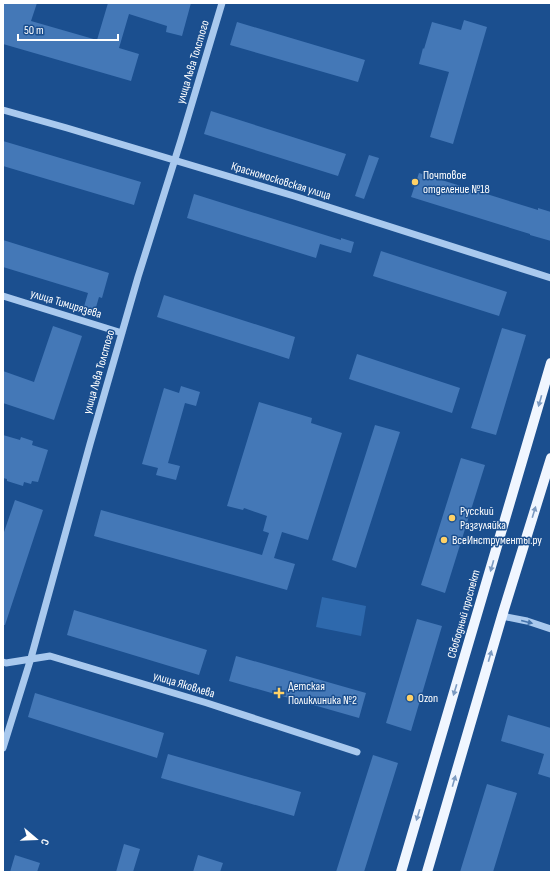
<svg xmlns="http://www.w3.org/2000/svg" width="554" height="875" viewBox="0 0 554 875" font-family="'Sofia Sans Condensed',sans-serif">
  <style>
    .green { fill: #2e69ad }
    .building { fill: #4478b7 }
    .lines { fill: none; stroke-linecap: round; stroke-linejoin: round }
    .minor { stroke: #a9c9ee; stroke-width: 7 }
    .major { stroke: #f0f6ff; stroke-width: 10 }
    .oneway { fill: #7b9ac1 }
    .oneway2 { fill: #4674ac }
    .poi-dot { fill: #ffd166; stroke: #1b4f8f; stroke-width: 1.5 }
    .labels { text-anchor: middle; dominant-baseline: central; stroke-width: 3; stroke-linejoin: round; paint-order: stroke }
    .street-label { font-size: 12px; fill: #fff; stroke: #1b4f8f }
    .poi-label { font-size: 12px; fill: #fff; stroke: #1b4f8f; text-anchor: start }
  </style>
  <rect width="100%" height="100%" fill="#1b4f8f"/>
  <path class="green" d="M322,597L366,606L361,636L316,627Z"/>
  <path class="building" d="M4,3H37L31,21L97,40L108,3H191L182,36L166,32L167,26L129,14L119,48L139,54L131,81L3,44V8Z
    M464,20L487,27L453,144L430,137L449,72L419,64L423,48L424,49L432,22L461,30Z
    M237,22L365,60L358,82L230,45Z
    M211,111L346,154L338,176L204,134Z
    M3,141L141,182L134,205L3,166Z
    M369,155L379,158L364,199L355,196Z
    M419,173L538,210V208L551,212V241L530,235V234L411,197Z
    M194,194L341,240V238L354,242L351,253L320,244L316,258L187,218Z
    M3,240L109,273L102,298L99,297L94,314L83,310L88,293L3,267Z
    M381,251L507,292L499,316L373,276Z
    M164,295L295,337L289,359L157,317Z
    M53,326L82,336L54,420L3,403V371L34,382Z
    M502,328L526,335L496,435L471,428Z
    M357,354L460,388L452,413L349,379Z
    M181,386L200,392L196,406L185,403L168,463L180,466L176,480L156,475L158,468L142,464L164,388L179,393Z
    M259,402L312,418L311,423L342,433L308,540L282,532L274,558L295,564L287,590L94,536L101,510L262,555L269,533L263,531L267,516L244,508L243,510L227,506Z
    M375,425L400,432L356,568L332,560Z
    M3,435L20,440L21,437L33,441L32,445L48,450L38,482L32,481L31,484L24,482L23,486L7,481V479L3,478Z
    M461,458L485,465L445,593L421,585Z
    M15,500L43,510L5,625H3V535Z
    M74,610L207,650L199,675L67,635Z
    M417,619L442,626L411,731L386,723Z
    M236,656L366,693L359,718L229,681Z
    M35,693L164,733L157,758L28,717Z
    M508,715L551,728V778L538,774L544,754L501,741Z
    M168,754L301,792L294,816L161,778Z
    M373,755L398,763L364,872H336Z
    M487,784L517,793L493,872H460Z
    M124,844L140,849L133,872H116Z
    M15,855L40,863L37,872H10Z
    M198,855L223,863L220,872H193Z"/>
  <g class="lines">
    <path class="minor" d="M3,110L67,128L294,196L551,278
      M3,296L122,333
      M502,616L527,621L551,629
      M3,662L6,663L50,656L207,703L357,752
      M3,748L31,658L90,444L138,277L181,140L222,3"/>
    <path class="major" d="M401,872L551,363
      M427,872L502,616L551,458"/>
  </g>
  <defs><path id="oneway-solid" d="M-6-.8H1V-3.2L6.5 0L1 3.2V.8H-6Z"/></defs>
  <g class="oneway">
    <use href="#oneway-solid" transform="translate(540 401) rotate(106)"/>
    <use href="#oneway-solid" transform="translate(534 512) rotate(-73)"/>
    <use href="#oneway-solid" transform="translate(492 566) rotate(106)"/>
    <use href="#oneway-solid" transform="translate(490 656) rotate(-74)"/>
    <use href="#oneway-solid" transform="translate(455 690) rotate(107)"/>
    <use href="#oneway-solid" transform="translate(454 781) rotate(-74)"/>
    <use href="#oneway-solid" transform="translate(418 815) rotate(107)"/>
  </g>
  <use class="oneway2" href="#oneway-solid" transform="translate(527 622) rotate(14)"/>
  <g class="poi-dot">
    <circle cx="415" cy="182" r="4"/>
    <circle cx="452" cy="518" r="4"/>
    <circle cx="444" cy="540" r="4"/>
    <path d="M277 687h4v4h4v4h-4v4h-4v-4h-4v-4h4z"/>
    <circle cx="410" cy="698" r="4"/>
  </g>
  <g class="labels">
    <g class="street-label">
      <text transform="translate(193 62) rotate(-73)">улица Льва Толстого</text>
      <text transform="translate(281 181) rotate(17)">Красномосковская улица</text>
      <text transform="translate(66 304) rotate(17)">улица Тимирязева</text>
      <text transform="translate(99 372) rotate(-74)">улица Льва Толстого</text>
      <text transform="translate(464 614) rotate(-74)">Свободный проспект</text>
      <text transform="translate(184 685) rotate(17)">улица Яковлева</text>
    </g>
    <g class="poi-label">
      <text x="423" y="175">Почтовое<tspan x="423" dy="14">отделение №18</tspan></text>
      <text x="460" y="511">Русский<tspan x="460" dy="14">Разгуляйка</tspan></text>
      <text x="452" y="540">ВсеИнструменты.ру</text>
      <text x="288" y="686">Детская<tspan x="288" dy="14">Поликлиника №2</tspan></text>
      <text x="418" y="698">Ozon</text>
    </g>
  </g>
  <rect width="554" height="875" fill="none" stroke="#ffffff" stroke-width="8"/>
  <g transform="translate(36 839) rotate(109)" stroke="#1b4f8f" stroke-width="3" paint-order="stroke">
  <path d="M0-3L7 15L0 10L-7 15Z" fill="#ffffff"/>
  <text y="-6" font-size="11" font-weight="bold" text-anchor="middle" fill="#ffffff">С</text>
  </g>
  <path d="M18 34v6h100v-6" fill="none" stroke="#ffffff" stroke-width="2"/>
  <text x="24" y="34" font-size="12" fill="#ffffff" stroke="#1b4f8f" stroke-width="3" paint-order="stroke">50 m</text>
</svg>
